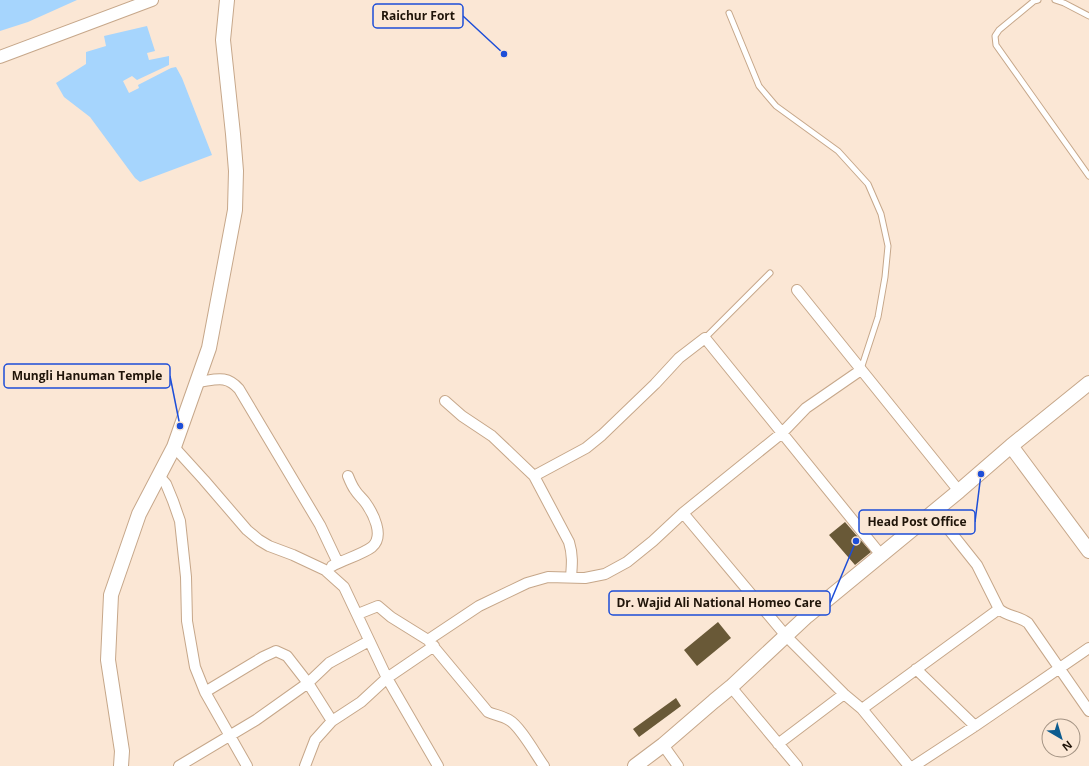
<svg xmlns="http://www.w3.org/2000/svg" width="1089" height="766" viewBox="0 0 1089 766" font-family="'Open Sans',sans-serif">
  <style>
    .water { fill: #a6d5fd }
    .building { fill: #695937 }
    .lines { fill: none; stroke-linecap: round; stroke-linejoin: round }
    .service-casing { stroke: #c6a78a; stroke-width: 7 }
    .minor-casing { stroke: #c6a78a; stroke-width: 12 }
    .tertiary-casing { stroke: #c6a78a; stroke-width: 14 }
    .secondary-casing { stroke: #c6a78a; stroke-width: 16 }
    .service { stroke: #fff; stroke-width: 5 }
    .minor { stroke: #fff; stroke-width: 10 }
    .tertiary { stroke: #fff; stroke-width: 12 }
    .secondary { stroke: #fff; stroke-width: 14 }
    .leader { fill: none; stroke: #1d4ed8; stroke-width: 1.5 }
    .callout-dot { fill: #1d4ed8; stroke: #fbe7d5; stroke-width: 1.5 }
    .callout { fill: #fbe7d5; stroke: #1d4ed8; stroke-width: 1.5 }
    .callout-label { font-size: 12px; text-anchor: middle; font-weight: bold; fill: #1f1409 }
  </style>
  <rect width="100%" height="100%" fill="#fbe7d5"/>
  <path class="water" d="M0,0H77L28,22L0,31Z
    M147,26L155,51L147,53L149,60L169,56V65L137,80L132,76L123,81L129,93L139,88L138,85L171,68L176,67L182,78L212,155L140,182L135,178L90,117L64,97L56,83L86,64V52L106,46L104,36Z"/>
  <path class="building" d="M845,522L871,552L855,565L829,535Z
    M718,622L731,638L697,666L684,650Z
    M676,698L681,706L639,737L633,729Z"/>
  <g class="lines">
    <defs>
      <path id="service" d="M1038,0L1034,1L999,30L995,36L996,45L1089,176
        M1055,0L1064,3L1089,16
        M729,13L759,86L776,106L838,151L868,184L881,214L888,246L885,277L878,317L861,369
        M705,338L770,273"/>
      <path id="minor" d="M797,290L959,491
        M197,382C215,380 226,374 239,389L320,525L338,563
        M445,401L462,416L492,436L534,476L569,542C573,555 572,565 571,577
        M174,447L204,480L247,530L259,540L269,546L293,555L325,570L344,587L387,678L438,766
        M159,476L166,484L173,501L180,521L186,577L187,621L195,667L205,692L247,766
        M534,476L586,448L602,435L655,384L679,358L705,338L881,555
        M934,511L977,565L999,609C1006,616 1019,616 1028,623L1089,711
        M683,513L787,637L844,694L862,709L909,766
        M332,566C343,560 363,554 372,547C385,536 373,513 365,502C362,498 358,495 355,490C352,486 350,481 348,476
        M358,614L378,606L391,617L428,640L488,712C495,715 503,716 509,720C520,726 536,755 544,766
        M428,640L479,606L527,583L548,577L585,578L605,574L627,562L653,541L683,513L782,433L806,408L861,370
        M916,669L975,726
        M731,687L797,766
        M205,692L263,657L276,651L287,656L308,683L332,721
        M862,709L999,609
        M778,744L844,694
        M663,745L678,766
        M179,766L256,720L308,683L329,663L369,641
        M305,766L315,740L332,721L361,702L387,678L434,646
        M914,766L975,726L1089,648"/>
      <path id="tertiary" d="M0,57L152,0"/>
      <path id="secondary" d="M1011,446L1089,551
        M121,766L122,751L108,660L111,595L139,514L174,447L209,348L235,210L236,171L233,134L223,40L227,0
        M635,766L663,745L714,701L731,687L807,616L959,491L1011,446L1089,383"/>
    </defs>
    <use href="#service" class="service-casing"/>
    <use href="#minor" class="minor-casing"/>
    <use href="#tertiary" class="tertiary-casing"/>
    <use href="#secondary" class="secondary-casing"/>
    <use href="#service" class="service"/>
    <use href="#minor" class="minor"/>
    <use href="#tertiary" class="tertiary"/>
    <use href="#secondary" class="secondary"/>
  </g>
  <path class="leader" d="M504 54L463 16M180 426L170 376M981 474L975 522M856 541L830 603"/>
  <g class="callout-dot">
    <circle cx="504" cy="54" r="4"/>
    <circle cx="180" cy="426" r="4"/>
    <circle cx="981" cy="474" r="4"/>
    <circle cx="856" cy="541" r="4"/>
  </g>
  <g class="callout">
    <rect x="373" y="4" width="90" height="24" rx="4"/>
    <rect x="4" y="364" width="166" height="24" rx="4"/>
    <rect x="859" y="510" width="116" height="24" rx="4"/>
    <rect x="609" y="591" width="221" height="24" rx="4"/>
  </g>
  <g class="callout-label">
    <text x="418" y="20">Raichur Fort</text>
    <text x="87" y="380">Mungli Hanuman Temple</text>
    <text x="917" y="526">Head Post Office</text>
    <text x="719" y="607">Dr. Wajid Ali National Homeo Care</text>
  </g>
  <g transform="translate(1061 738) rotate(142)"><circle r="19" fill="#fbe7d5" stroke="#a39383"/>
  <path d="M0-3L7 15L0 10L-7 15Z" fill="#0d5c8f"/>
  <text y="-6" font-size="11" font-weight="bold" text-anchor="middle" fill="#1f1409">N</text>
  </g>
</svg>
